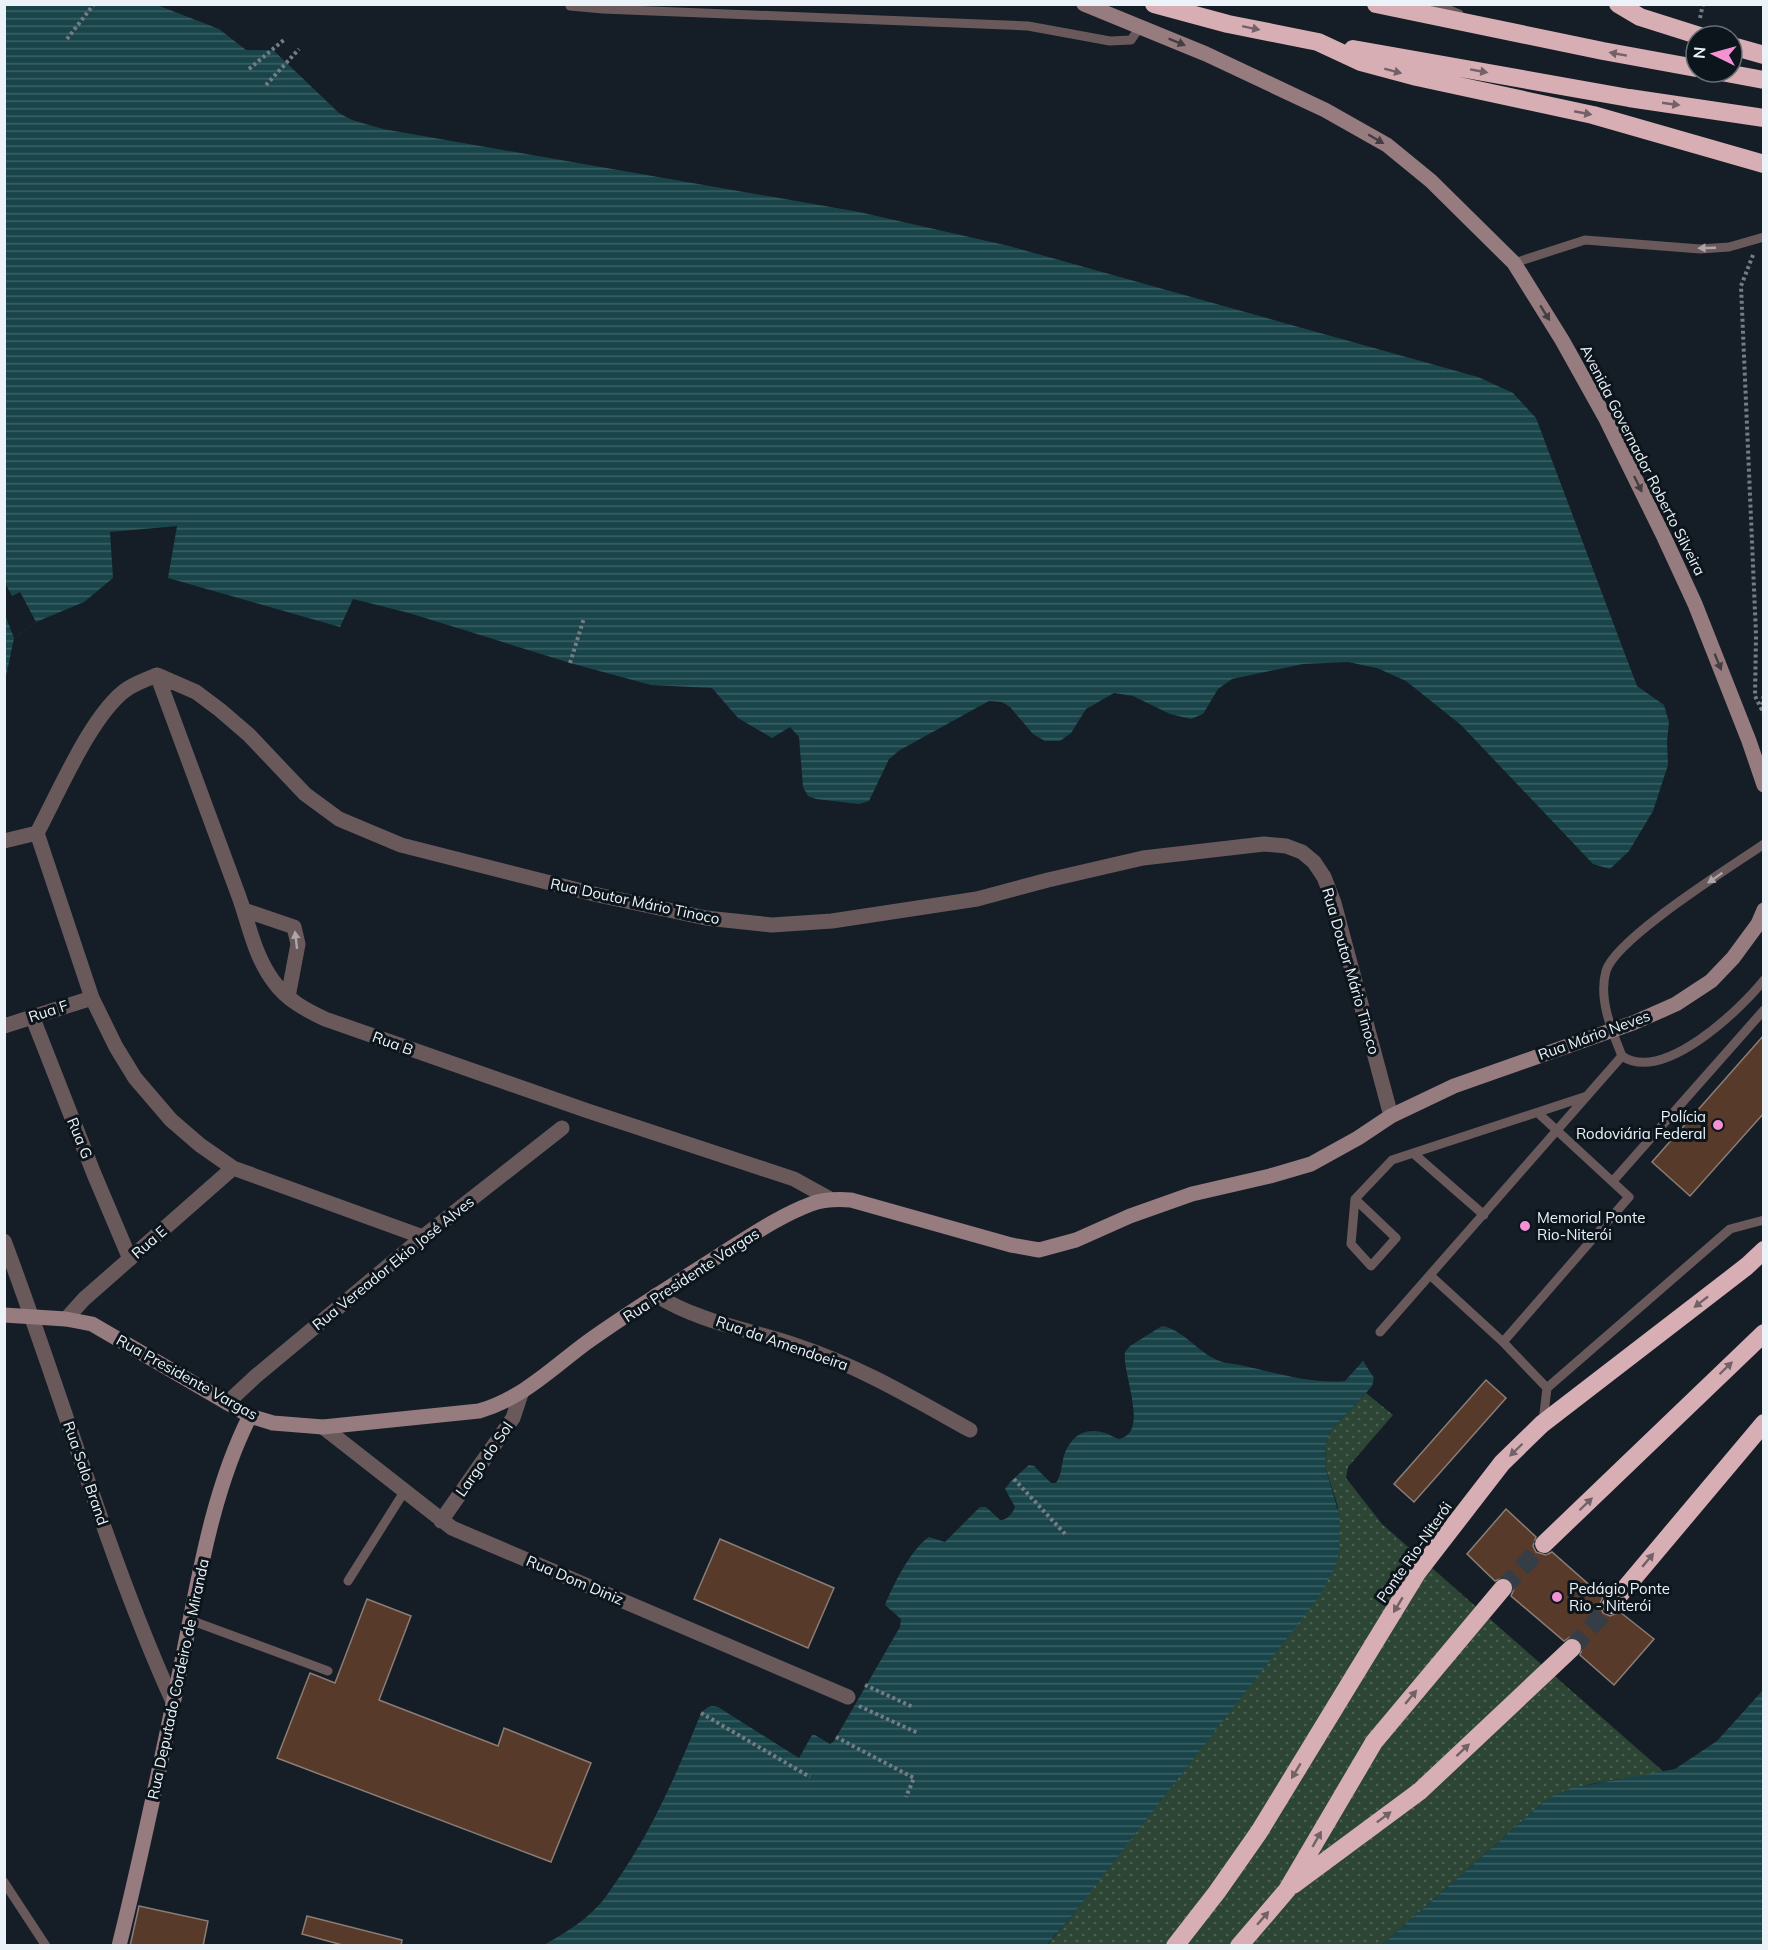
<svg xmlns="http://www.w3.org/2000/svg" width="1768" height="1950" viewBox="0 0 1768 1950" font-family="Mulish,sans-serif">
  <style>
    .green { fill: url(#green-dots) }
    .water { fill: url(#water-rules) }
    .pier { fill: #151e26 }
    .building { fill: #583a2b; stroke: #8b7d76; stroke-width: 1.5 }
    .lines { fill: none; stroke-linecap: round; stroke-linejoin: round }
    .highway-tunnel { stroke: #353e46; stroke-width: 18; stroke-dasharray: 18 9; stroke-linecap: butt }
    .path { stroke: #757d84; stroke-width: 4; stroke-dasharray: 3 3; stroke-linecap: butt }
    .lane { stroke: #6a595b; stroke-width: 9 }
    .street { stroke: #6a595b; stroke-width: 15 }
    .secondary { stroke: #967b7f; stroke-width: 15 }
    .highway { stroke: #d7aeb3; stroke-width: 18 }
    .oneway { fill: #726268 }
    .oneway2 { fill: #433e44 }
    .oneway3 { fill: #aba6aa }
    .poi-dot { fill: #f491d3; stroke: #0c151c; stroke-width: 2 }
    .labels { text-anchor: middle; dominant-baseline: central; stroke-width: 6; stroke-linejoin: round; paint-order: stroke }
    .street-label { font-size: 15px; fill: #ecf3f8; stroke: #0c151c }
    .poi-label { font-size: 15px; fill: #ecf3f8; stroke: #0c151c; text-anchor: start }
  </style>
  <defs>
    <pattern id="green-dots" width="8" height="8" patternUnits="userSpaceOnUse" patternTransform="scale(1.5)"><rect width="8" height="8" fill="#2d4535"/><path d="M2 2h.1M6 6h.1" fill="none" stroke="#4c6053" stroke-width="1.8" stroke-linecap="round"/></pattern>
    <pattern id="water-rules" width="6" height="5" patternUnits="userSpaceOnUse" patternTransform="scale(1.5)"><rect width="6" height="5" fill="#19454a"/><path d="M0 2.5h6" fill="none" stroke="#3b6065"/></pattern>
  </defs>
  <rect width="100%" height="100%" fill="#151e26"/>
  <path class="green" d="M1366,1393L1393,1415L1348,1467L1346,1478L1382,1524L1665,1773C1623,1780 1576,1780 1540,1805L1382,1945L1047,1946L1071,1917L1339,1554L1338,1507L1325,1466L1326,1444L1331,1430Z"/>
  <path class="water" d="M5,5H157L219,29L246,50H273L339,113L352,120L383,129L859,212L1009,246L1478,377L1513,393L1536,418L1637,686L1664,705L1669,722L1667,741L1668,765L1653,811L1629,851L1610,869L1593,864L1461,725L1406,681L1377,668L1348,662L1303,664L1232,679L1218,689L1203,714L1191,719L1170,714L1133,696L1114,693L1086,709L1071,733L1060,741H1045L1033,734L1010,707L1002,702L989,701L900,750L889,759L869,801L859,804L816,799L808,796L803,787L799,737L790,727L772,738L738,718L712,688L651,685L570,663L409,613L353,599L340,627L168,578L177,526L110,532L113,578L84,602L36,622L14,638L5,681Z
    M1162,1326C1181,1329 1196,1349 1213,1358C1223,1364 1233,1363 1244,1366C1277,1373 1312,1384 1345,1381L1363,1361L1374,1378L1372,1386L1366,1393L1331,1430L1326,1444L1325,1466L1340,1517L1339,1554L1334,1569L1319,1597L1071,1917L1047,1945H544C561,1935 579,1925 593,1911C602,1903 609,1892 616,1882C652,1831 678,1771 701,1713C707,1707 710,1705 718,1707L799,1758L812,1735H815L830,1744L834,1741L900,1627L901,1619L885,1605C893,1585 911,1549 929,1537L945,1542L980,1507H986L1000,1520C1006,1521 1013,1513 1015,1507L1005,1489L1011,1481L1029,1465L1034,1466L1051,1483H1056C1061,1476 1061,1468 1063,1460C1067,1441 1081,1427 1101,1432C1108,1433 1113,1437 1119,1439C1150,1433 1122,1374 1125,1352L1130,1346Z
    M1763,1690V1945H1382L1540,1805L1554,1795L1571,1788L1675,1769L1717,1741Z"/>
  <path class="pier" d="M5,583L12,596L20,592L36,622L14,638L5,615L6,598Z"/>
  <path class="building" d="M1764,1035V1113L1690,1196L1652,1162Z
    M1486,1380L1506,1398L1414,1502L1394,1484Z
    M1506,1509L1536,1537L1533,1546L1536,1552L1546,1555L1552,1552L1603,1597L1600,1604L1603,1613L1610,1616L1620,1612L1654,1639L1614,1685L1580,1655L1583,1646L1580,1640L1570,1637L1564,1641L1511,1596L1514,1589L1511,1580L1504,1577L1495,1581L1467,1554Z
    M720,1539L834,1588L808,1648L694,1599Z
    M367,1599L411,1616L379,1700L498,1746L504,1728L591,1763L551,1862L277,1758L310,1673L335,1683Z
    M139,1906L208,1921L203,1946H130Z
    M307,1916L402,1940L401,1946H346L302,1934Z"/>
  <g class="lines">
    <path class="highway-tunnel" d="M1503,1588L1544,1544
      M1572,1648L1611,1605"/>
    <path class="path" d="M1700,18L1703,4
      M67,39L94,4
      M249,69L285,39
      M266,85L299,49
      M1753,255L1741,286L1756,635L1755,696L1764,714
      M570,663L584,618
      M1762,711L1764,691
      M1014,1479L1066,1535
      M865,1685L913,1707
      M859,1706L918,1733
      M701,1713L810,1777
      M836,1737L914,1778L906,1797"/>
    <path class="lane" d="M1435,4L1459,14
      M570,6L603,9L1028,26L1110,41L1131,40L1140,27
      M1514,263L1585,240L1700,249L1729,247L1764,237
      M1764,844C1731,867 1616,938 1606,971C1598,999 1612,1031 1622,1056C1663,1084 1740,1010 1764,980
      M1413,1153L1484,1215
      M1613,1181L1764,1010
      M1355,1199L1396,1238L1371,1266L1351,1244L1355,1199L1392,1160L1587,1096
      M1431,1276L1503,1342L1547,1388
      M1380,1332L1622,1056
      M1503,1342L1629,1197L1538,1113
      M1543,1422L1547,1388L1730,1229L1764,1220
      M348,1581L404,1492
      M190,1620L328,1671
      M4,1882L46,1946"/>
    <path class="street" d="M157,675C184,748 211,821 238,894C249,923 254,956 274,982C287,1000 306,1010 325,1019L588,1111L794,1179L830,1199
      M37,833L92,998L116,1047L135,1078L171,1120L200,1145L233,1168L423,1237
      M4,841L37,833C58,794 92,713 127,689C136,683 147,679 157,675L196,692L220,710L249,735L305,794L339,819L401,845L598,895L706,918L772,925L832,921L977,899L1048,880L1143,858L1264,844L1286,846L1302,852L1314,862L1324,877L1334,903L1391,1116
      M244,910L294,927L298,944L288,997
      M32,1016L94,1174L130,1259
      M4,1026L92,998
      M4,1241C62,1394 106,1553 173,1702
      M656,1295C698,1322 751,1330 798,1346C859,1366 914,1399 970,1430
      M66,1319L84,1299L233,1168
      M227,1403L256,1376L423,1237L562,1128
      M323,1427L452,1528L848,1697
      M441,1521L513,1418L521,1394"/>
    <path class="secondary" d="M1084,4L1206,54L1325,110L1387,145L1431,181L1514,263L1562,340L1605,417L1664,537L1695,604L1749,741L1764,785
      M4,1315L66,1319L92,1324L250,1416L273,1423L323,1427L479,1411C523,1398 551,1369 586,1343C629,1312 675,1284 720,1255C749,1237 779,1216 811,1204C824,1199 837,1199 851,1200L1011,1245L1039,1250L1076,1240L1130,1216L1192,1194L1270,1176L1311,1164L1358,1138L1391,1116L1454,1086L1633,1023L1676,1004L1711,981L1733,958L1758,924L1764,910
      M119,1946C143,1850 163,1753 183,1656C199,1576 213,1489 250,1416"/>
    <path class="highway" d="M1154,4L1228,24L1318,42L1361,62L1417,77L1593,115L1764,164
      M1376,4L1603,51L1696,68
      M1618,4L1640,17L1700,36
      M1732,46L1764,55
      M1353,49L1629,98L1764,118
      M1721,72L1764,80
      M1544,1544L1764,1333
      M1611,1605L1764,1423
      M1293,1885L1420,1791L1572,1648
      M1175,1946L1217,1892L1259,1832L1417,1573L1502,1463L1542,1424L1747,1266L1764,1250
      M1239,1946L1287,1890L1374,1742L1503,1588"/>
  </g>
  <defs><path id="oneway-solid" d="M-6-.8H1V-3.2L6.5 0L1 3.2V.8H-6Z" transform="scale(1.5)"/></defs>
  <g class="oneway">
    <use href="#oneway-solid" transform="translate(1251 28) rotate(12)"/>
    <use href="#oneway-solid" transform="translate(1618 54) rotate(-170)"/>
    <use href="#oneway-solid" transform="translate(1393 71) rotate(15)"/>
    <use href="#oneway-solid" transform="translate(1479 71) rotate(10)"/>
    <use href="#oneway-solid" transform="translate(1671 104) rotate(8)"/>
    <use href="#oneway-solid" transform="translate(1583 113) rotate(11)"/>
    <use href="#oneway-solid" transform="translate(1701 1302) rotate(142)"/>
    <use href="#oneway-solid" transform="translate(1726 1368) rotate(-44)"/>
    <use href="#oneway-solid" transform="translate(1516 1450) rotate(136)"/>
    <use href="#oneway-solid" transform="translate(1586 1504) rotate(-44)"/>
    <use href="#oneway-solid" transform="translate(1648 1560) rotate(-50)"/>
    <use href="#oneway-solid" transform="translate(1398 1605) rotate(121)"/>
    <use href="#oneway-solid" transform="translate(1411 1697) rotate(-50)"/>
    <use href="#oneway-solid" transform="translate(1463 1750) rotate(-43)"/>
    <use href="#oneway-solid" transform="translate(1296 1771) rotate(121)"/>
    <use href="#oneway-solid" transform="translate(1384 1817) rotate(-37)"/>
    <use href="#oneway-solid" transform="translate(1317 1839) rotate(-60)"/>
    <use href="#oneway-solid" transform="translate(1263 1918) rotate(-49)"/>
  </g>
  <g class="oneway2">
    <use href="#oneway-solid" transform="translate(1177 42) rotate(22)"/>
    <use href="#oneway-solid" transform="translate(1376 139) rotate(30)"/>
    <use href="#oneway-solid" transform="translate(1545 313) rotate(58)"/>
    <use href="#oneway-solid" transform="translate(1638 484) rotate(64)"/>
    <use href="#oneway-solid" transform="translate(1718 662) rotate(68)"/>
  </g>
  <g class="oneway3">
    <use href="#oneway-solid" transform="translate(1707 248) rotate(178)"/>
    <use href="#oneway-solid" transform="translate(1715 878) rotate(145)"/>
    <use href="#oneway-solid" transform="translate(296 940) rotate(-97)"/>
  </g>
  <g class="poi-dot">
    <circle cx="1718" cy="1125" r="6"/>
    <circle cx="1525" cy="1226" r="6"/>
    <circle cx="1557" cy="1597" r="6"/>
  </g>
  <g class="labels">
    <g class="street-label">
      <text transform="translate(1643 460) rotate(63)">Avenida Governador Roberto Silveira</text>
      <text transform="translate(635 901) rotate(12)">Rua Doutor Mário Tinoco</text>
      <text transform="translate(1351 971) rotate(74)">Rua Doutor Mário Tinoco</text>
      <text transform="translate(48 1011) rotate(-18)">Rua F</text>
      <text transform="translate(1594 1035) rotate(-20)">Rua Mário Neves</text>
      <text transform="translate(393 1043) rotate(20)">Rua B</text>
      <text transform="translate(80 1138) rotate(68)">Rua G</text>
      <text transform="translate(149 1242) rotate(-41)">Rua E</text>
      <text transform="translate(393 1263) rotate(-39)">Rua Vereador Ekio José Alves</text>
      <text transform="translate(691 1275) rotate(-33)">Rua Presidente Vargas</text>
      <text transform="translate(782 1343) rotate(19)">Rua da Amendoeira</text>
      <text transform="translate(187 1377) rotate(29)">Rua Presidente Vargas</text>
      <text transform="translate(484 1459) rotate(-55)">Largo do Sol</text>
      <text transform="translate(86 1473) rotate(71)">Rua Salo Brand</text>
      <text transform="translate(1414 1552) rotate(-55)">Ponte Rio-Niterói</text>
      <text transform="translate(575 1580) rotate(23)">Rua Dom Diniz</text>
      <text transform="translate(178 1679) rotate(-78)">Rua Deputado Cordeiro de Miranda</text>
    </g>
    <g class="poi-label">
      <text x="1706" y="1116" text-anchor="end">Polícia<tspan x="1706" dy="17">Rodoviária Federal</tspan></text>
      <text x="1537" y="1217">Memorial Ponte<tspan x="1537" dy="17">Rio-Niterói</tspan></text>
      <text x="1569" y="1588">Pedágio Ponte<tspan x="1569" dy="17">Rio - Niterói</tspan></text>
    </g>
  </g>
  <rect width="1768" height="1950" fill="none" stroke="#ecf3f8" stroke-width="12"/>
  <g transform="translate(1714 54) rotate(275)"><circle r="28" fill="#0c151c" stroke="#666e74" stroke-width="1.5"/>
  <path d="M0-4.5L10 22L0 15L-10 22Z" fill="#f491d3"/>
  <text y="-9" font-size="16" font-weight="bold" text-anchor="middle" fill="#ecf3f8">N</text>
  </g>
</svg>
